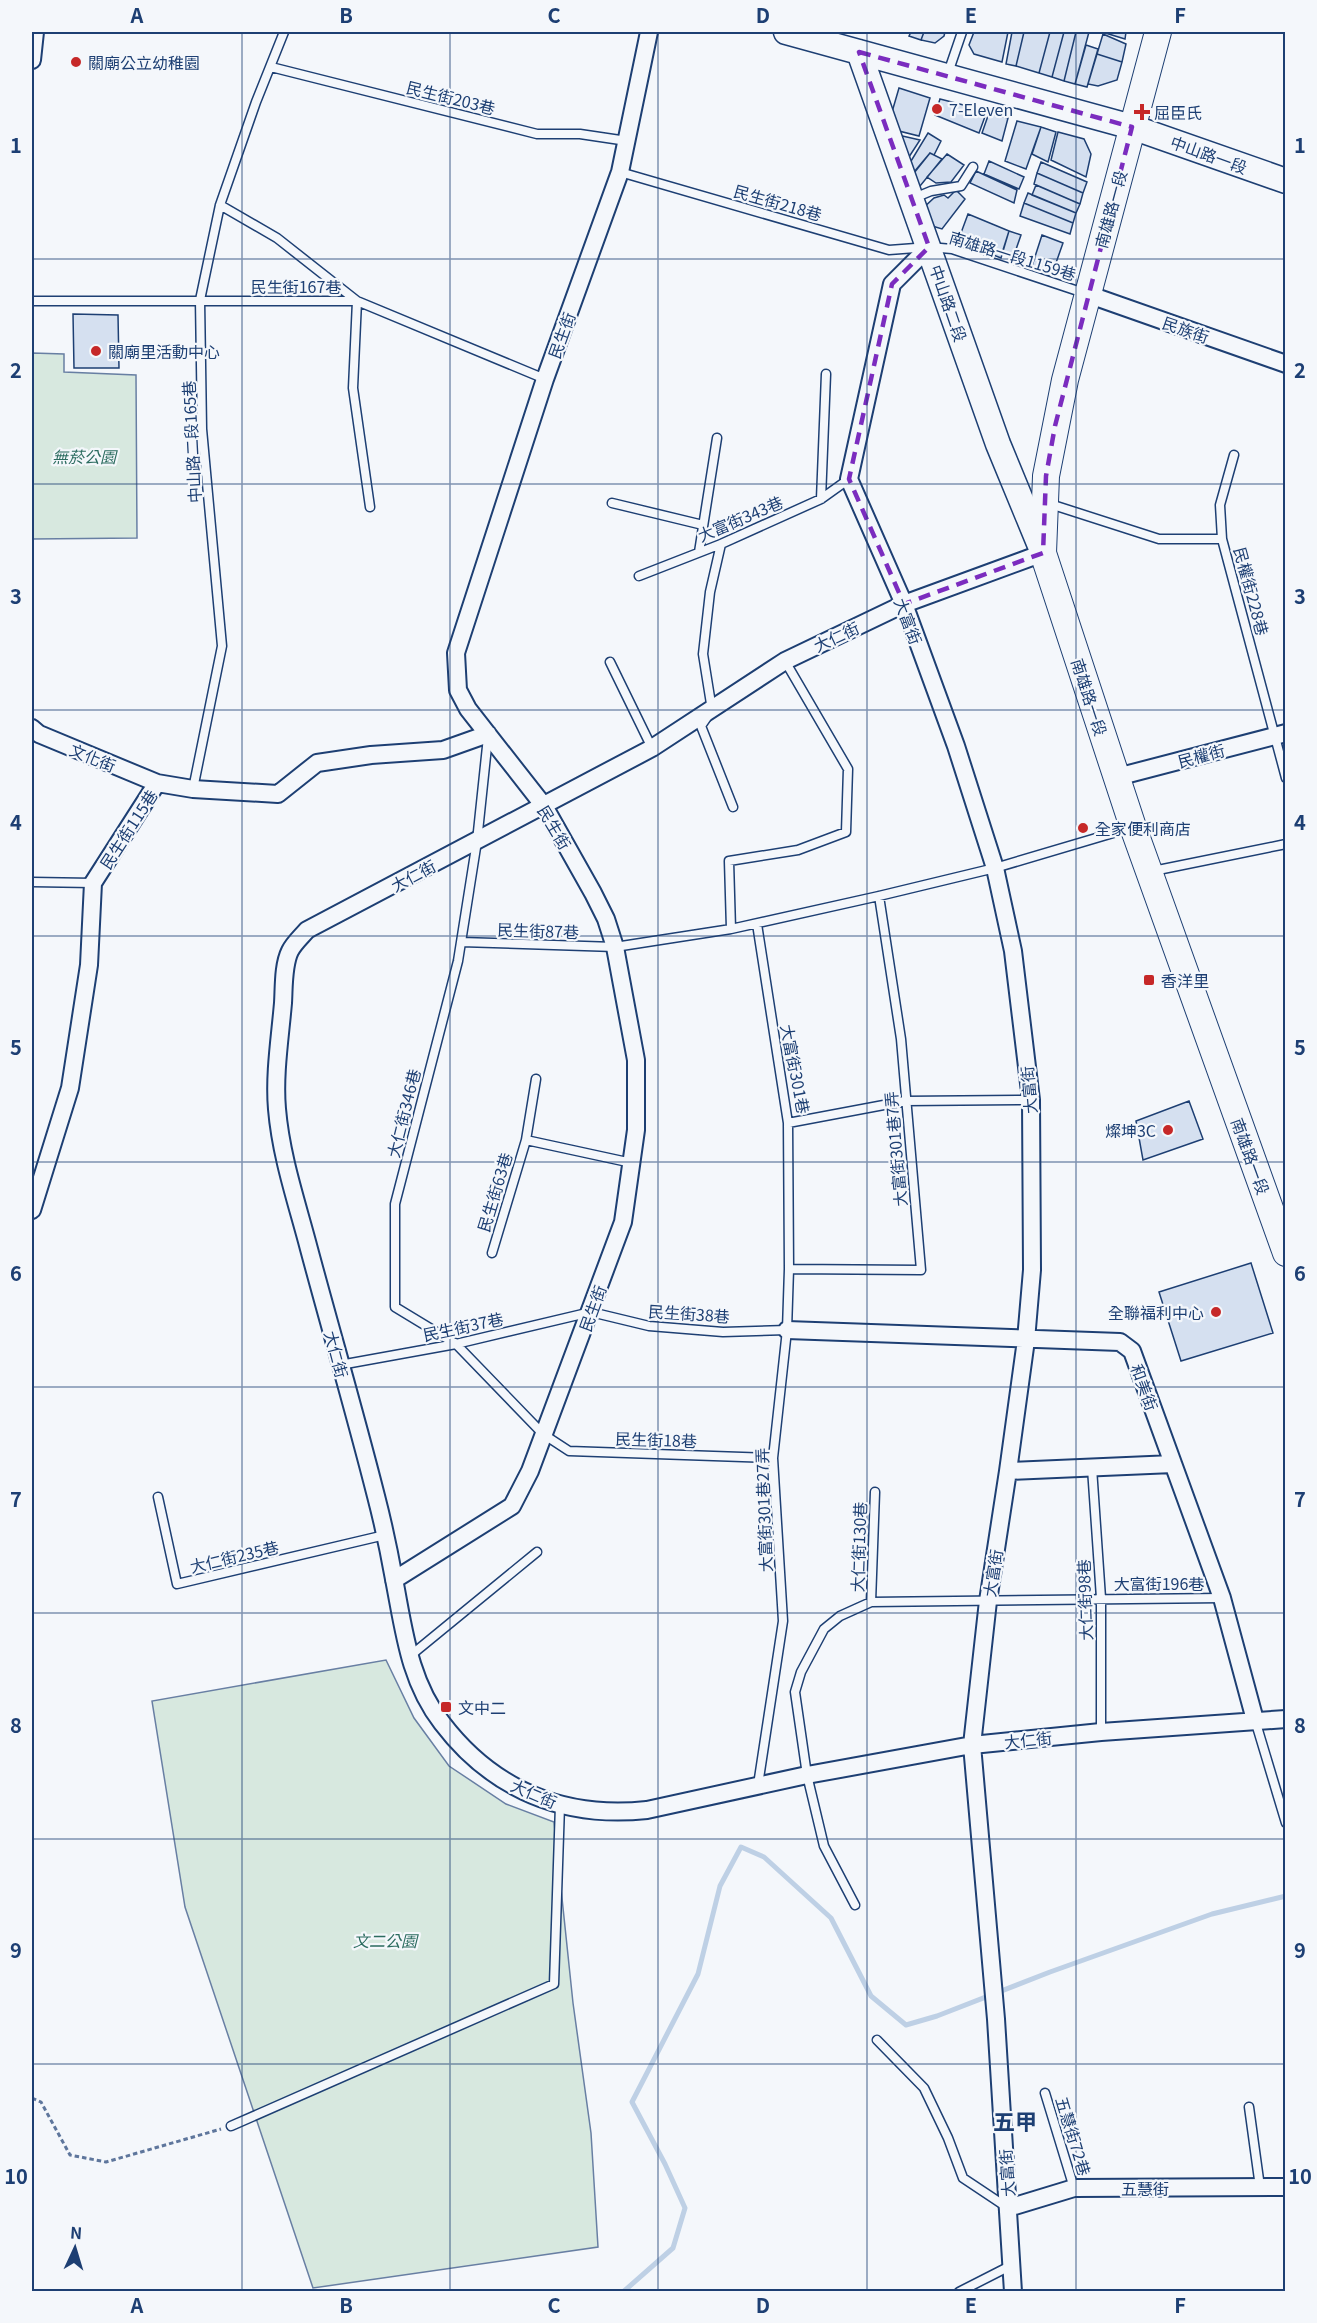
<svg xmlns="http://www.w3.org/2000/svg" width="1317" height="2323" viewBox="0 0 1317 2323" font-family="Georgia,'Noto Sans TC',serif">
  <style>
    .green { fill: #d7e8df; stroke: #687fa3; stroke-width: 1.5 }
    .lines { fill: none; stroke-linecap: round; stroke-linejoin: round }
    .stream { stroke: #bed0e5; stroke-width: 5 }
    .building { fill: #d5e0f0; stroke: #1d3f73; stroke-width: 1.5 }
    .lane-casing { stroke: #1d3f73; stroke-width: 11 }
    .street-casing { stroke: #1d3f73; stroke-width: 20 }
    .secondary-casing { stroke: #1d3f73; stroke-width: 27 }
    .primary-casing { stroke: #1d3f73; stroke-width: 28 }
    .path { stroke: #5e769c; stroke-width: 3; stroke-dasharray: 4.5 3; stroke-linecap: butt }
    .lane { stroke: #f4f7fb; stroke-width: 8 }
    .street { stroke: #f4f7fb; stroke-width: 16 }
    .secondary { stroke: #f4f7fb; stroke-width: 24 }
    .primary { stroke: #f4f7fb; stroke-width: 26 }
    .marked { fill: none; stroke: #7b2cbf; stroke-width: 4.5; stroke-dasharray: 12 8; stroke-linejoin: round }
    .grid { fill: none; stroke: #1d3f73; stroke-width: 1.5; stroke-opacity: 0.55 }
    .poi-dot { fill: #c62828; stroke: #f4f7fb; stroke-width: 2 }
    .labels { text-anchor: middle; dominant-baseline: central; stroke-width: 4.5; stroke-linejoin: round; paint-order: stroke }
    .poi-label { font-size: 16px; fill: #1d3f73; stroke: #f4f7fb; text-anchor: start }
    .street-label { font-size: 16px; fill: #1d3f73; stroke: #f4f7fb }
    .park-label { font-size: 16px; font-style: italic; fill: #2c6c60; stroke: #f4f7fb }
    .district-label { font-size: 22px; font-weight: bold; fill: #1d3f73; stroke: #f4f7fb }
    .neatline { fill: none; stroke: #1d3f73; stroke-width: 2 }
    .grid-label { font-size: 20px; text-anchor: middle; font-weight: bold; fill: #1d3f73 }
  </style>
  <rect width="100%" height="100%" fill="#f4f7fb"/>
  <path class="green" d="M32,353L64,354V372L136,375L137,538L32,539Z
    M386,1660L414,1718L449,1766L506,1804L554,1822L573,2003L591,2133L598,2247L313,2288L185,1907L152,1701Z"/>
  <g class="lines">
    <path class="stream" d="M623,2292L673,2248L685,2208L665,2164L632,2102L698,1974L720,1886L741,1847L764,1857L831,1918L871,1996L906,2025L937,2016L1050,1972L1212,1914L1286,1896"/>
  </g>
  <path class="building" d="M911,32H924L921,40L909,36Z
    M924,32H945L944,36L935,43L921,40Z
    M974,32H1008L1002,62L974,54L969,45Z
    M1012,32H1024L1016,66L1006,64Z
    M1024,32H1050L1039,73L1016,66Z
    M1050,32H1064L1052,77L1039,73Z
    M1064,32H1076L1064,81L1052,77Z
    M1076,32H1089L1075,84L1064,81Z
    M1102,32H1126L1125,39Z
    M1103,34L1126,44L1122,62L1097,54Z
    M1086,45L1098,49L1087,87L1075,84Z
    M1097,54L1122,62L1117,80L1098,86L1088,84Z
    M899,88L930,98L919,136L899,131L892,112Z
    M940,99L987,111L979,133L935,115Z
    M989,113L1008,118L1002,141L982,133Z
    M1017,121L1041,127L1026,169L1005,161Z
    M1041,127L1056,132L1048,162L1032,154Z
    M1058,132L1084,139L1091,154L1086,177L1051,160Z
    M928,133L941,141L934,155L930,153L909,178L908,166Z
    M898,135L920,140L907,160Z
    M930,153L942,159L916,191L906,183Z
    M947,154L964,165L951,182L936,183L927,177Z
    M989,161L1024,177L1019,189L984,174Z
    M1041,162L1087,182L1083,193L1037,173Z
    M976,171L1017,190L1014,203L970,183Z
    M1037,173L1083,193L1080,204L1034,184Z
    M1036,185L1080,204L1076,213L1032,195Z
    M956,190L965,199L942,229L929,225L921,210L934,198L944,195L948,198Z
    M1028,193L1076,213L1073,223L1024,203Z
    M1024,203L1073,223L1070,234L1020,216Z
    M968,214L1009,231L1001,258L958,241Z
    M1009,231L1021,235L1013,258L1002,253Z
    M1042,235L1063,243L1051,277L1031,269Z
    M73,314L118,315L119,368H74Z
    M1189,1101L1203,1139L1143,1160L1136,1121Z
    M1251,1263L1273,1333L1181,1361L1159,1292Z"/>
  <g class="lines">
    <defs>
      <path id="lane" d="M271,67L537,134H580L627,141
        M948,73L962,32
        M620,172L889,250L929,247L952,249L1084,293
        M914,198L931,191L961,186L973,167
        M220,205L277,238L357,301L353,388L370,507
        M32,301H357L545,379
        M1234,455L1220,505L1222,539L1286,778
        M821,499L826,374
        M612,503L703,525
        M1047,503L1159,539H1222
        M721,544L710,592L703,654L712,710L701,726L733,807
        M699,552L717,438
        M639,576L721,544L821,499L849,479
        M610,662L652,748
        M488,737L477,841L458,961L395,1204V1307L456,1344L543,1434L569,1451L773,1458
        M193,789L222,646L202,429L200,300L220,205L256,102L284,32
        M1153,871L1286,844
        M32,882L93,883
        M757,924L788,1123L905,1101L1031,1100
        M731,929L729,861L798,850L846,832L848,769L785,661
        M461,942L615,947L731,929L879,896L995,868L1130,828
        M526,1140L536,1079
        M492,1253L526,1140L632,1163
        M789,1269L921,1270L901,1039L879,896
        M340,1365L456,1344L591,1312L649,1326L723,1332L787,1330
        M1092,1468L1101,1598V1732
        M158,1497L177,1584L385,1535
        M871,1602L875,1492
        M410,1656L537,1552
        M1255,1720L1286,1823
        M758,1785L783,1621L773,1458L787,1330L789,1269L788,1123
        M855,1905L824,1846L807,1775L795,1692L801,1672L824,1629L840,1616L871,1602L1222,1598
        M877,2040L924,2088L948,2138L963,2178L1008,2208
        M1045,2093L1074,2188
        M1249,2107L1260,2187
        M231,2126L554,1984L560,1805
        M959,2292L1010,2266"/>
      <path id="street" d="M32,60L35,32
        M929,247L892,284L849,479L904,604L956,746L995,868L1013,951L1031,1100L1032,1270L1026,1340L1008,1471L988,1601L972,1745L996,2019L1013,2292
        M1087,294L1286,364
        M1043,553L904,604L785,661L652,748L307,930C301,937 294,943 290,951C283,965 284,987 283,1003C280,1038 274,1075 277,1109C281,1157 297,1203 309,1249C331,1331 355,1413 376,1496C383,1523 389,1551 394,1579C404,1630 409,1681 442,1723C493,1790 564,1819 647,1810L807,1775L972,1745L1101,1732L1286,1719
        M32,728L39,734L157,783L193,789L278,794L317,763L371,755L443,750L488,734
        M1117,777L1286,733
        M32,1210L70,1088L89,965L93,883L157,783
        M787,1330L1120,1342L1132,1351L1222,1598L1255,1720
        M1008,1471L1173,1464
        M394,1580L512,1506L530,1471L623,1222L636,1130V1060L615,947L606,919L593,893L544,806L468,709L458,690L456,653L545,379L620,172L649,32
        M1008,2208L1074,2188L1286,2187"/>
      <path id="secondary" d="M786,32L1132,127L1286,181
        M859,52L998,444L1043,553"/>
      <path id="primary" d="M1158,32L1065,380L1046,476L1043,553L1133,827L1286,1253"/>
    </defs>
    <use href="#lane" class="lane-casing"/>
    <use href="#street" class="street-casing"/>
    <use href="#secondary" class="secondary-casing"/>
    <use href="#primary" class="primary-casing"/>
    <path class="path" d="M32,2098L41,2102L70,2155L106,2162L221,2129"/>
    <use href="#lane" class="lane"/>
    <use href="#street" class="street"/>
    <use href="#secondary" class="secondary"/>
    <use href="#primary" class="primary"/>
  </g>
  <path class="marked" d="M859,52L1132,127L1055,426L1046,476L1043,553L904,604L849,479L892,284L929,247Z"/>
  <path class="grid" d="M242,32V2292M450,32V2292M658,32V2292M867,32V2292M1076,32V2292M32,259H1286M32,484H1286M32,710H1286M32,936H1286M32,1162H1286M32,1387H1286M32,1613H1286M32,1839H1286M32,2064H1286"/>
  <g class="poi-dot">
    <circle cx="76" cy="62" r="6"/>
    <circle cx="937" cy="109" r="6"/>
    <path d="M1139 103h6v6h6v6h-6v6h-6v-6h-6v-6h6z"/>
    <circle cx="96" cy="351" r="6"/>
    <circle cx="1083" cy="828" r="6"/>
    <rect x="1143" y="974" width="12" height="12" rx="3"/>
    <circle cx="1168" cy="1130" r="6"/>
    <circle cx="1216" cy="1312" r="6"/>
    <rect x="440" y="1701" width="12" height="12" rx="3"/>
  </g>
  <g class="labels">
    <g class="poi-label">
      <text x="88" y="62">關廟公立幼稚園</text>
      <text x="949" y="109">7-Eleven</text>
      <text x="1154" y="112">屈臣氏</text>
      <text x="108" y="351">關廟里活動中心</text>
      <text x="1095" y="828">全家便利商店</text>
      <text x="1161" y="980">香洋里</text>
      <text x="1156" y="1130" text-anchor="end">燦坤3C</text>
      <text x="1204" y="1312" text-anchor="end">全聯福利中心</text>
      <text x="458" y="1707">文中二</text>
    </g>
    <g class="street-label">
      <text transform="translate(451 97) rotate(14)">民生街203巷</text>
      <text transform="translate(1209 154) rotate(20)">中山路一段</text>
      <text transform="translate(778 202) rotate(16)">民生街218巷</text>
      <text transform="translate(1110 209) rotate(-75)">南雄路一段</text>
      <text transform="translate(1013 255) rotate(17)">南雄路一段1159巷</text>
      <text x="296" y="286">民生街167巷</text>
      <text transform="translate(949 303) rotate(71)">中山路二段</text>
      <text transform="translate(1186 329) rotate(19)">民族街</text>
      <text transform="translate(561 335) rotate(-70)">民生街</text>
      <text transform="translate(191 442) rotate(-93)">中山路二段165巷</text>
      <text transform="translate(740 518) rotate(-23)">大富街343巷</text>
      <text transform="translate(1252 591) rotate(75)">民權街228巷</text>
      <text transform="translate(909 621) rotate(69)">大富街</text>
      <text transform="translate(836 636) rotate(-25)">大仁街</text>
      <text transform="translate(1090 697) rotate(72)">南雄路一段</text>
      <text transform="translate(1201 755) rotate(-15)">民權街</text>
      <text transform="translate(93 757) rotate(22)">文化街</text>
      <text transform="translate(555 827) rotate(59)">民生街</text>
      <text transform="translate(128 829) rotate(-57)">民生街115巷</text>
      <text transform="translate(413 875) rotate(-28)">大仁街</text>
      <text transform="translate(538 930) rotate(2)">民生街87巷</text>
      <text transform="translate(796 1069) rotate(79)">大富街301巷</text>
      <text transform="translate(1028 1090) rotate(-95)">大富街</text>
      <text transform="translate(403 1113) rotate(-76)">大仁街346巷</text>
      <text transform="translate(895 1149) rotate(-95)">大富街301巷7弄</text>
      <text transform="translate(1251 1156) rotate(70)">南雄路一段</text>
      <text transform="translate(494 1192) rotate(-73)">民生街63巷</text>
      <text transform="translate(592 1308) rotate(-70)">民生街</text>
      <text transform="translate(689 1313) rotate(4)">民生街38巷</text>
      <text transform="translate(463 1326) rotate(-12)">民生街37巷</text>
      <text transform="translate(337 1354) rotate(75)">大仁街</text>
      <text transform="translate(1145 1387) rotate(70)">和美街</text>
      <text transform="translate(656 1439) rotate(2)">民生街18巷</text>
      <text transform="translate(763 1510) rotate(-92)">大富街301巷27弄</text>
      <text transform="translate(858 1547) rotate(-88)">大仁街130巷</text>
      <text transform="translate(234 1556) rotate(-13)">大仁街235巷</text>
      <text transform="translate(992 1573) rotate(-81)">大富街</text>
      <text x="1159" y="1583">大富街196巷</text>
      <text transform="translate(1084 1600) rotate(-92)">大仁街98巷</text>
      <text transform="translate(1028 1739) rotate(-6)">大仁街</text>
      <text transform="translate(534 1793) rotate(23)">大仁街</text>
      <text transform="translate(1074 2136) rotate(73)">五慧街72巷</text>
      <text transform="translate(1006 2173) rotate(-94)">大富街</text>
      <text x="1145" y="2188">五慧街</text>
    </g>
    <g class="park-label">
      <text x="84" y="456">無菸公園</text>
      <text x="385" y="1940">文二公園</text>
    </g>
    <g class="district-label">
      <text x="1015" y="2120">五甲</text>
    </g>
  </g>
  <rect width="1317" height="2323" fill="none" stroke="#f4f7fb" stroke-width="66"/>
  <g transform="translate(75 2248) rotate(4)" stroke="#f4f7fb" stroke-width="4.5" paint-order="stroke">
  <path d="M0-4.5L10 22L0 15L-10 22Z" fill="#1d3f73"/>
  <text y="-9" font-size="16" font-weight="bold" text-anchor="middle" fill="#1d3f73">N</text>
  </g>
  <rect x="33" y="33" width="1251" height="2257" class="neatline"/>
  <g class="grid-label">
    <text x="137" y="23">A</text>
    <text x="346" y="23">B</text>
    <text x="554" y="23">C</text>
    <text x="763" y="23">D</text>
    <text x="971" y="23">E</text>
    <text x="1180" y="23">F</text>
    <text x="16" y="153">1</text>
    <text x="1300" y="153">1</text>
    <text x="16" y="378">2</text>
    <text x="1300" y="378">2</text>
    <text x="16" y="604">3</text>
    <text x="1300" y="604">3</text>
    <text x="16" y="830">4</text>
    <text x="1300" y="830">4</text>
    <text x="16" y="1055">5</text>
    <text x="1300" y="1055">5</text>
    <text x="16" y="1281">6</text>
    <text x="1300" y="1281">6</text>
    <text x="16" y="1507">7</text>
    <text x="1300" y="1507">7</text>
    <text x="16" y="1733">8</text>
    <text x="1300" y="1733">8</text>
    <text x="16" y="1958">9</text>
    <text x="1300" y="1958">9</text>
    <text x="16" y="2184">10</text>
    <text x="1300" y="2184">10</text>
    <text x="137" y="2313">A</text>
    <text x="346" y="2313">B</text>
    <text x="554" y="2313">C</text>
    <text x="763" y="2313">D</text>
    <text x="971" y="2313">E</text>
    <text x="1180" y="2313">F</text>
  </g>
</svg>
